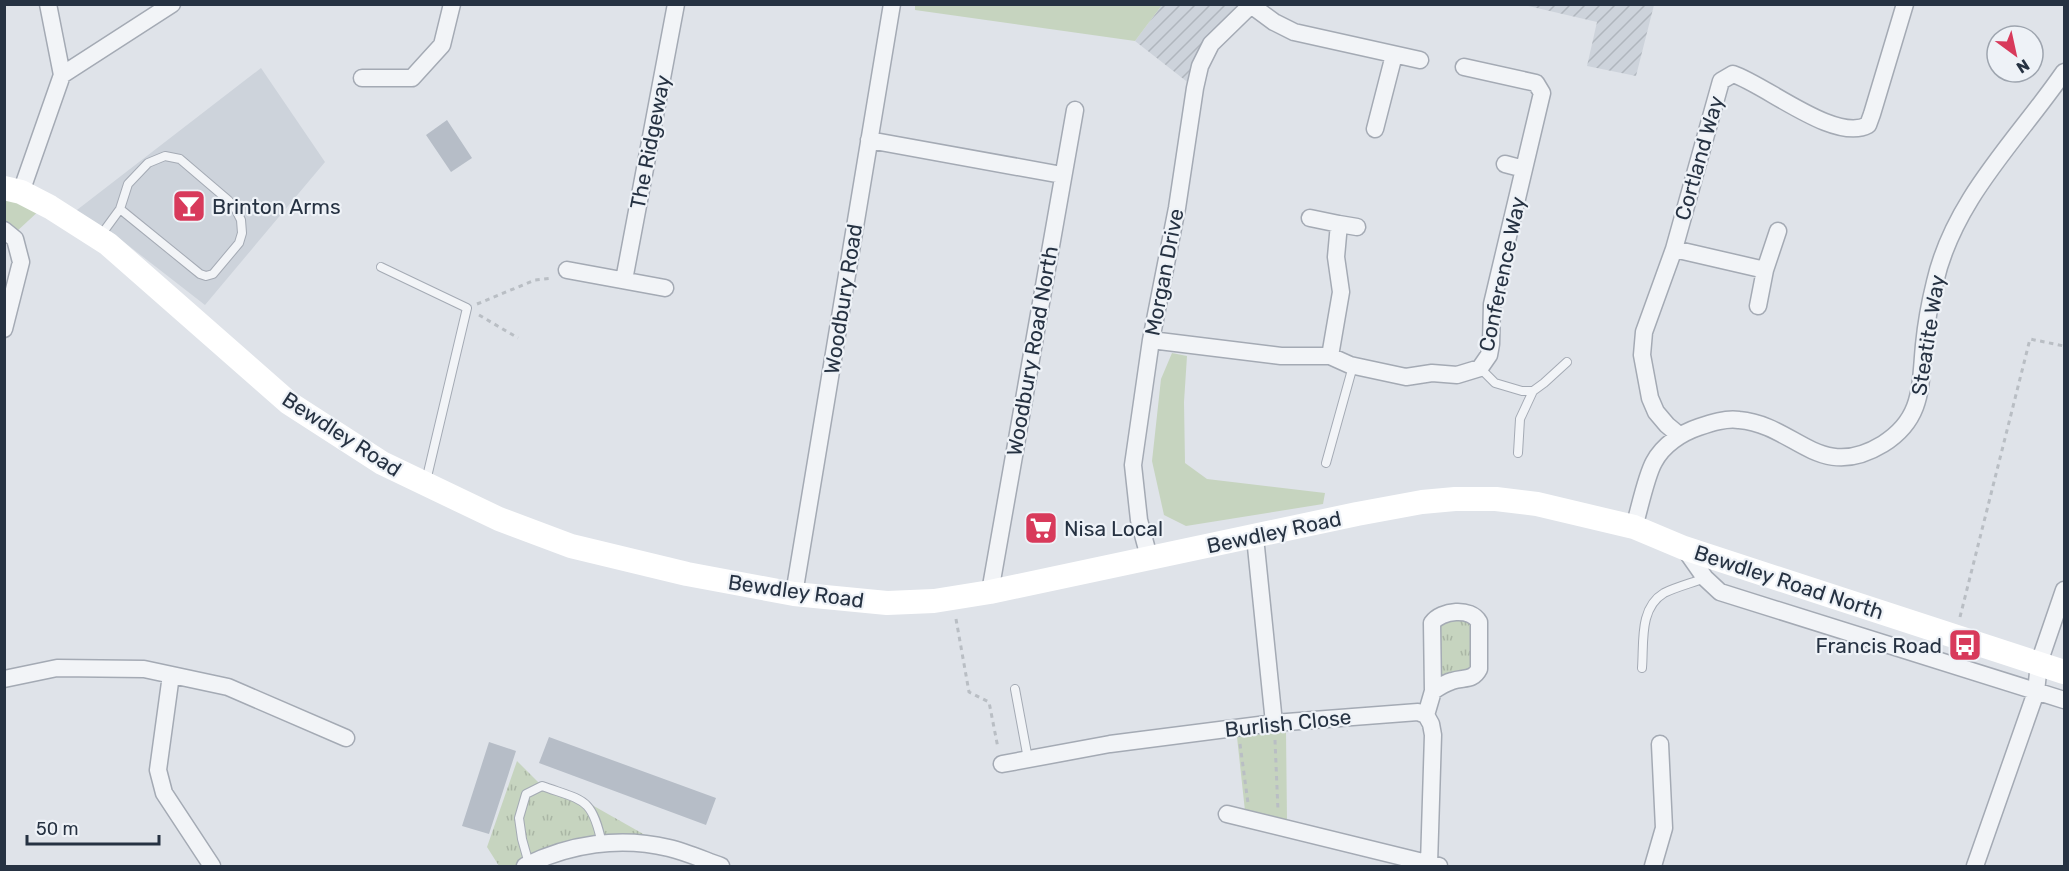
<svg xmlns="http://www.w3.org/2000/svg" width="2069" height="871" viewBox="0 0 2069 871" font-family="Rubik,sans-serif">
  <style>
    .built { fill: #cdd3db }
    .industrial { fill: url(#industrial-furrows) }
    .grass { fill: url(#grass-tufts) }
    .green { fill: #c6d4bf }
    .building { fill: #b6bdc7 }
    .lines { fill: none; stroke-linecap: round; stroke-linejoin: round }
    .service-casing { stroke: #a4aab4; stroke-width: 10 }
    .minor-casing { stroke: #a4aab4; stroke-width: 19 }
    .path { stroke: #b9bec4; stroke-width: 3; stroke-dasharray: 4.5 4.5; stroke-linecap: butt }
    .service { stroke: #f2f4f7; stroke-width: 8 }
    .minor { stroke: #f2f4f7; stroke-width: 16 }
    .secondary { stroke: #fff; stroke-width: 24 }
    .labels { text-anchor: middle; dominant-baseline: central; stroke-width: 4.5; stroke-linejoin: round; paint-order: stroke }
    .street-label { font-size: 21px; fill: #263242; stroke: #eef2f7 }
    .poi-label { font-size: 21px; fill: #263242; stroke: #eef2f7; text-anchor: start }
  </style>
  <defs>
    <pattern id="industrial-furrows" width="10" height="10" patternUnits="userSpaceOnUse" patternTransform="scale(1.5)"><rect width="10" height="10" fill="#cdd3db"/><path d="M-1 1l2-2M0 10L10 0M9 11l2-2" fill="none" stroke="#b0b6bd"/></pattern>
    <pattern id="grass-tufts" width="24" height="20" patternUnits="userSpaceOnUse" patternTransform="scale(1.5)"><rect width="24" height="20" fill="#c6d4bf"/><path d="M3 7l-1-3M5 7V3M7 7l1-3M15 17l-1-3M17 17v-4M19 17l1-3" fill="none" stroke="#aab6a5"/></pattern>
  </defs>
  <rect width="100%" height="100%" fill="#dfe3e9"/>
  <path class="built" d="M261,68L325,162L205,305L111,232L73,213Z"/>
  <path class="industrial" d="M1162,5H1251L1211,44L1195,88L1135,41Z
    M1524,5H1654L1636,76L1587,66L1597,22Z"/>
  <path class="grass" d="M1470,613L1479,669L1433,691L1436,617Z
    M517,761L542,786L585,801L668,848L632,844L525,866H499L487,847Z"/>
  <path class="green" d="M915,5V4L1162,5L1135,41L915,10Z
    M4,192L42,208L15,233L5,225Z
    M1172,353L1187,356L1184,402L1185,463L1207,479L1325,493L1323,504L1186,526L1164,515L1152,461L1161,379Z
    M1286,731L1287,821L1245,811L1237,737Z"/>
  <path class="building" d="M447,120L472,158L451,172L426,135Z
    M549,737L716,798L706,825L539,763Z
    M489,742L516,751L489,834L462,826Z"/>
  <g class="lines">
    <defs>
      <path id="service" d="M101,235L120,209L128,184L148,163L165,156L180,159L228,200L235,208L241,220L242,233L239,243L213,274L206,276L200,274L120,209
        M381,267L467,308L426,481
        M1480,368L1495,383L1522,391H1533L1544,383L1567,362
        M1518,453L1520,419L1533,391
        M1326,463L1353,366
        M1642,668C1644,642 1639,608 1664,593C1676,587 1692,583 1705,578
        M1015,689L1028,759
        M529,864L522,839L519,818L526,794L542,786C584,801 592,797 602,844"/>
      <path id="minor" d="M62,75L172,4
        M362,78H412L442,45L452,4
        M1375,129L1394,55
        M869,140L1062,175
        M1505,164L1524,169
        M21,192L62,75L48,4
        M1310,218L1339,224
        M4,230L15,239L21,262L4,329
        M1674,249L1765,270
        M567,270L665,288
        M624,280L676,4
        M1758,306L1765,270L1778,231
        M1151,340L1281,356H1330L1350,365L1406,377L1432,373L1457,375L1480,368L1489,355L1491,344L1492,304L1542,93L1536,83L1464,67
        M1330,356L1341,292L1336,257L1339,224L1357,227
        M1679,435L1667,425L1656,412L1650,398L1642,355L1644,332L1674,249L1721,81L1733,74C1766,85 1835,143 1868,125L1872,114L1905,4
        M1634,527C1639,511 1646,476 1654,462C1663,445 1681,433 1699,427C1711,423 1726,418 1739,420C1796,425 1819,483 1883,444C1923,419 1920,387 1924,345C1926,324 1930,302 1935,282C1954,199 2017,140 2064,72
        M1255,537L1274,723
        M1684,548L1705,578L1720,592L2064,700
        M1149,557L1139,520L1133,465L1151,340L1177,208L1195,88L1200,66L1211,44L1251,5L1274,22L1294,32L1420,60
        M990,592L1075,110
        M794,594L892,4
        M171,675L158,770L164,793L212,866
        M4,679L57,668L144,669L228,687L346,738
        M1426,715L1433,691L1432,623C1441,610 1471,607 1479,622V669C1473,681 1464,677 1452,681C1445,683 1439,687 1433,691
        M1002,764L1110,744L1274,723L1418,712L1426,715L1431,724L1433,735L1429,864
        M1227,814L1439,866
        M525,866C569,844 620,836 669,848C686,852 704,860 721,866
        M1653,866L1664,828L1660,744
        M1975,866L2036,692L2039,663L2064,590"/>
    </defs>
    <use href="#service" class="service-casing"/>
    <use href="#minor" class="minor-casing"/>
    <path class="path" d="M477,304L535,280L553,278
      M479,315L518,338
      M1960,617L2030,339L2064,346
      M956,619L969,692L989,702L998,748
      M1275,740L1278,811
      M1240,744L1248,803"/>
    <use href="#service" class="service"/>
    <use href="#minor" class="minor"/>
    <path class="secondary" d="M4,188L21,192L50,207L108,244L289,403L382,463L499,519L571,546L687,574L794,594L887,603L934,601L990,592L1357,514L1422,502L1455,499H1496L1537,504L1634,527L1684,548L2064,672"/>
  </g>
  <defs>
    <symbol id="bar-square" viewBox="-11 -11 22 22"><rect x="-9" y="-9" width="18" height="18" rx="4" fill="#d83a5b" stroke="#eef2f7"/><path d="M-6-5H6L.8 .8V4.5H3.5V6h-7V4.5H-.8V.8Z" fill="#fff"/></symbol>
    <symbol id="supermarket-square" viewBox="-11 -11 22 22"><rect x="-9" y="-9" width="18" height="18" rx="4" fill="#d83a5b" stroke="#eef2f7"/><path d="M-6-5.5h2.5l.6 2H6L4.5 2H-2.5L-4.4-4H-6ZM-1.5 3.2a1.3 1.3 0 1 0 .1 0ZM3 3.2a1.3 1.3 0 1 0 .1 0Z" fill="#fff"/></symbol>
    <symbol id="bus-square" viewBox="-11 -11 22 22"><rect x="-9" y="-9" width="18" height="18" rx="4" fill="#d83a5b" stroke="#eef2f7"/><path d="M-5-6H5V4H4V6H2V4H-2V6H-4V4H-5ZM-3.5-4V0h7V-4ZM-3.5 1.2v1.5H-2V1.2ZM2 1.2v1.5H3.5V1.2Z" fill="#fff"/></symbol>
  </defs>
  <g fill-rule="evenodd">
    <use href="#bar-square" x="170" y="187" width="38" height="38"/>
    <use href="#supermarket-square" x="1022" y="509" width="38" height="38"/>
    <use href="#bus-square" x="1946" y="626" width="38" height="38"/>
  </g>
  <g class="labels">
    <g class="street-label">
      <text transform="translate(650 142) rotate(-79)">The Ridgeway</text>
      <text transform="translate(1699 158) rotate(-74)">Cortland Way</text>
      <text transform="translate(1164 272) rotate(-79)">Morgan Drive</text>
      <text transform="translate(1502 274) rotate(-78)">Conference Way</text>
      <text transform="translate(843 299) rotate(-81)">Woodbury Road</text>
      <text transform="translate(1928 335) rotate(-81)">Steatite Way</text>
      <text transform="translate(1032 351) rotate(-80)">Woodbury Road North</text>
      <text transform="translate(342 434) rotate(33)">Bewdley Road</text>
      <text transform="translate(1274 532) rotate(-12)">Bewdley Road</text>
      <text transform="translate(1789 582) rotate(18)">Bewdley Road North</text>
      <text transform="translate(796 591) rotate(8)">Bewdley Road</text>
      <text transform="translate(1288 723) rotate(-6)">Burlish Close</text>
    </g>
    <g class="poi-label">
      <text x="212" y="206">Brinton Arms</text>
      <text x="1064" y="528">Nisa Local</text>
      <text x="1942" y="645" text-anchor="end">Francis Road</text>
    </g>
  </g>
  <rect width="2069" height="871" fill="none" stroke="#263242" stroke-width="12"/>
  <g transform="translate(2015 54) rotate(147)"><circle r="28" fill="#eef2f7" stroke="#9ea5af" stroke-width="1.5"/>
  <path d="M0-4.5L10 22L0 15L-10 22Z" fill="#d83a5b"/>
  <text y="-9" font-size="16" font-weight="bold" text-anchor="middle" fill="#263242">N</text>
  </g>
  <path d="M27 835v9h132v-9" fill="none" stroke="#263242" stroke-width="3"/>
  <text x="36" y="835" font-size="18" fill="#263242" stroke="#eef2f7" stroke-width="4.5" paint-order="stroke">50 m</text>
</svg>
